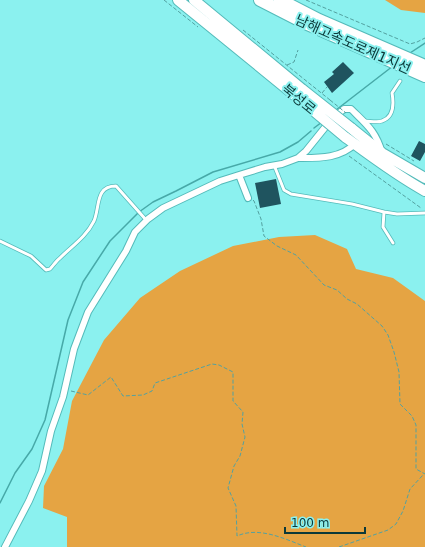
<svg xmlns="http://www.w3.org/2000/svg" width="425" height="547" viewBox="0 0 425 547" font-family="'DejaVu Sans','Noto Sans KR',sans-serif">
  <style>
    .green { fill: #e5a443 }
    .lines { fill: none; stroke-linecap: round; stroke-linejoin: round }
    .stream { stroke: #47a9a8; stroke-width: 1.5 }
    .building { fill: #1f545f }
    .lane-casing { stroke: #54bbba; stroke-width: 4.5 }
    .street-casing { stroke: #54bbba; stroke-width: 8 }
    .primary-casing { stroke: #54bbba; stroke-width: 12 }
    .highway-casing { stroke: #54bbba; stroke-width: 14 }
    .path { stroke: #53a1a0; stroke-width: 1; stroke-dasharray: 4 2; stroke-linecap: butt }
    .lane { stroke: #fff; stroke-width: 3 }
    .street { stroke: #fff; stroke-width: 6 }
    .primary { stroke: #fff; stroke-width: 10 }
    .highway { stroke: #fff; stroke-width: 12 }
    .primary-bridge-casing { stroke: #54bbba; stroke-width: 12; stroke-linecap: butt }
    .path-bridge { stroke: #53a1a0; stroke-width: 1; stroke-dasharray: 4 2; stroke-linecap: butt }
    .primary-bridge { stroke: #fff; stroke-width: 10 }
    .labels { text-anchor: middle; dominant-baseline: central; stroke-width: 4; stroke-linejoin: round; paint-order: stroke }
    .street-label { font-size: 14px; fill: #0b3939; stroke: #8bf1ef }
  </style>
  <rect width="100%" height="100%" fill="#8bf1ef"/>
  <path class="green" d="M385,0H425V13L401,10Z
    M315,235L347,249L356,269L393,278L425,301V547H67V517L43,508L44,486L63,449L72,401L104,340L140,298L180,271L233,246L279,237Z"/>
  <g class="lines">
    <path class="stream" d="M410,53L425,43
      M336,110L393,66
      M314,128L322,122
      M0,503L15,473L32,449L45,420L68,320L83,282L110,241L139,212L153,202L176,191L213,172L280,152L298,142L311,131"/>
  </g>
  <path class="building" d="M343,62L354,73L332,93L324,82L334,74L332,72Z
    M419,141L425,144V152L420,161L411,156Z
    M276,179L281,204L260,208L255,183Z"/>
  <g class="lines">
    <defs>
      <path id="lane" d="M365,121C370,121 377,123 382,121C394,117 394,104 392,93L400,81
        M274,165L284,190L291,194L352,204L384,212L383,227L393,243
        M384,212L397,214L425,213
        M0,241L31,256L46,270L50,269C53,266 56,261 60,258C72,246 86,237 94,221C100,207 95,186 116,186L147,221"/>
      <path id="street" d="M298,158C319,158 340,159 356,143
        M239,175L265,167L282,164L298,158L306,151L331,120L344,109H351C366,124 376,131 382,153
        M5,547L29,501L42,471L51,431L63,397L74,349L88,312L126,251L135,232L148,219L163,208L220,181L239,175L248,198"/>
      <path id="primary" d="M178,0L297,97
        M194,0L303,90
        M351,128L382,153L425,178
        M345,137C371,156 396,175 425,191"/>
      <path id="highway" d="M260,0L303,22L425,76
        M280,0L319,20L425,66"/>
    </defs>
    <use href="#lane" class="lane-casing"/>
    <use href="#street" class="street-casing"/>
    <use href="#primary" class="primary-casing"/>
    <use href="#highway" class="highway-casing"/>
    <path class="path" d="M164,0L198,27
      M306,0L410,44L417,42L425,38
      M243,30L330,100
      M287,65L294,62L298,50
      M322,93L327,87
      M386,144L414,161
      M349,156L421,208
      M253,200L254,201L261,219L264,236L277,246L296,255L324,285L337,290L347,299L357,304L382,326L388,335L394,352L399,372L400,404L412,416L416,425V469L425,474
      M71,391L88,395L111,377L123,396L143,395L152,391L155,383L212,364L219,365L233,372V401L243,412L242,424L245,437L240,456L234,466L228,488L236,506L237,536C259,526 285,539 306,547
      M339,547L388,530L396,524L403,511L410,489L423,475"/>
    <use href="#lane" class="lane"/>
    <use href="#street" class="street"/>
    <use href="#primary" class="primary"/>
    <use href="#highway" class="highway"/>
    <defs>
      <path id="primary-bridge" d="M303,90L351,128
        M297,97L345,137"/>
    </defs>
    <use href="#primary-bridge" class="primary-bridge-casing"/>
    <path class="path-bridge" d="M330,100L346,113"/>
    <use href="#primary-bridge" class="primary-bridge"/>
  </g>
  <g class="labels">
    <g class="street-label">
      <text transform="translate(353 44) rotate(24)">남해고속도로제1지선</text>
      <text transform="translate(299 99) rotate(39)">북성로</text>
    </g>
  </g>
  <path d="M285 527v6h80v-6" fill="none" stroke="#0b3939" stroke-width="2"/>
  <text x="291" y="527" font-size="12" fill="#0b3939" stroke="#8bf1ef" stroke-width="3" paint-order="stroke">100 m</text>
</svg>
